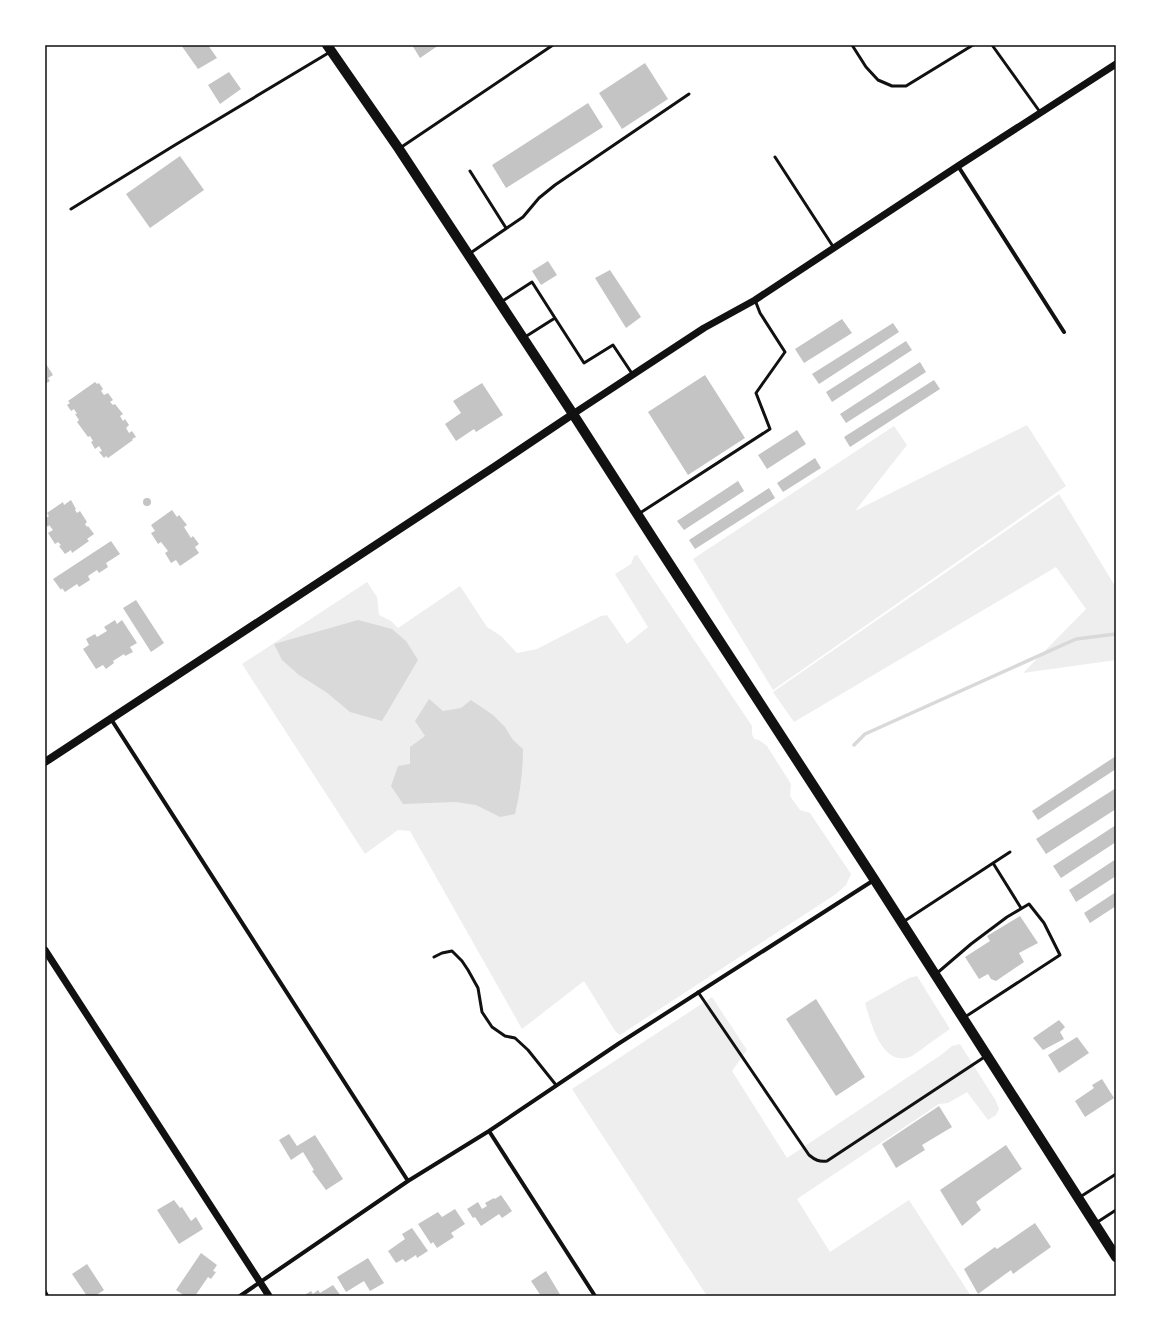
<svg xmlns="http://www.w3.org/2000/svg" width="1161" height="1341" viewBox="0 0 1161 1341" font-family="'Open Sans',sans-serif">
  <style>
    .green { fill: #eee }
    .water { fill: #d9d9d9 }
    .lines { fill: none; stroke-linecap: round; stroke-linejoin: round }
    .stream { stroke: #d9d9d9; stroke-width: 3.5 }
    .building { fill: #c4c4c4 }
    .service { stroke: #111; stroke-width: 3 }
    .minor { stroke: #111; stroke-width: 4 }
    .tertiary { stroke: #111; stroke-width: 7 }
    .secondary { stroke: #111; stroke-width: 8 }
    .primary { stroke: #111; stroke-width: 10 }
    .neatline { fill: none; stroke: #111; stroke-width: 1.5 }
  </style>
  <rect width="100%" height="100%" fill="#fff"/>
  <path class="green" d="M1027,425L1066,486L773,690L693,559L894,426L907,445L855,511Z
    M1059,494L1115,586L1116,585V660L1023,673L1086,609L1056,567L794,722L773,692Z
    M637,555L752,726V734L754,739L759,740L767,746L791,784L790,796L800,810L810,813L851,874L846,885L836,894L620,1035L615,1031L584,981L522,1029L410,831L398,830L365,854L242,664L367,582L377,597L379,615L391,621L398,628L460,586L487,627L501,636L517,653L537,649L601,616L607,615L627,644L648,627L615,574L631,564L634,556Z
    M917,976L950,1029C941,1035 931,1042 922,1049C919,1051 915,1054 912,1056C882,1069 871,1023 865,1003L909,978Z
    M712,997L747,1050L732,1071L787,1158L941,1055L952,1046L960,1044L996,1101L999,1109L996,1115L988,1120L967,1092L948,1103L939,1104L797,1199L830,1252L909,1200L971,1296H707L572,1089Z"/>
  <path class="water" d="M358,620L392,629L406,641L418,660L382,721L350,712L326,692L299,675L282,660L274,644Z
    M429,699L443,711L461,708L471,700L493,715L505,727L513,740L523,749C523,771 520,793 515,814L500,817L476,805L455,802L403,804L391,786L398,766L410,764V747L425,736L415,721Z"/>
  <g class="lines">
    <path class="stream" d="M854,745L865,734L1076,639L1116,634"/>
  </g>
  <path class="building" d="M181,45H208L217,58L198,69Z
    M412,45H439L420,58Z
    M645,63L668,99L622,129L599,93Z
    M229,72L241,89L220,104L208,85Z
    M588,103L603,127L506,188L492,165Z
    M180,156L204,190L150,228L126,194Z
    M548,261L557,275L541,285L532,271Z
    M610,270L641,317L626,328L595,278Z
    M842,319L852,333L804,363L795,349Z
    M893,323L899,332L819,384L812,374Z
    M906,341L912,350L832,402L826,392Z
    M920,362L926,372L846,423L840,414Z
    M46,364L53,375L48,378L50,381L45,384V365Z
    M705,375L745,438L688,475L648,412Z
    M934,380L940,389L850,447L844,437Z
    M95,382L97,384L99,383L103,389L101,391L104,395L108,393L113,400L110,402L113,405L115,404L123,414L120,416L123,421L125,419L129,425L126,428L129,433L132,431L136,437L132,439L133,440L108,458L106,456L104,458L99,452L102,451L99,446L95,449L91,442L93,441L90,436L88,437L77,422L79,420L75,414H77L74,409L71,411L67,405L70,403L68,401Z
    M482,383L503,415L476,432L474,429L456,441L445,424L461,413L453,401Z
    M797,430L806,444L767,469L758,455Z
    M815,458L821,468L783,492L777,483Z
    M738,481L744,491L684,530L677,521Z
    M769,488L775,498L695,549L689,540Z
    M143 502a4 4 0 1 1 8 0a4 4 0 1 1-8 0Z
    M71,500L76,509L75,510L77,513L80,511L87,522L85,524L87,527L88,526L94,534L87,539L89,541L72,553L71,550L65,554L59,546L61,545L58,542L55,544L48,533L53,530L49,525L48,527L45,523V519L49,516L47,513L63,502L64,505Z
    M172,510L177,517L179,515L187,525L184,527L191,538L193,536L199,544L195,547L199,553L180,566L176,560L171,563L165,553L168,551L161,542L158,544L151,533L155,531L151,525Z
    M111,541L120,554L106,563L108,567L99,573L97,570L88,576L90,580L79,587L77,584L65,592L62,588L61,590L53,579Z
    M136,600L164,643L151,652L123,608Z
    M115,620L117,624L122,620L137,643L130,647L133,652L125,656L124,654L113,661L114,663L106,669L103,665L96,669L83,649L89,645L86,639L95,634L97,637L107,631L104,627Z
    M1116,756V769L1038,820L1032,811Z
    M1116,788V809L1046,854L1036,839Z
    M1116,825V842L1061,878L1053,866Z
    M1116,859V876L1076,902L1069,890Z
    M1116,892V906L1090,923L1084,913Z
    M1020,916L1038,943L1019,953L1024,962L996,981L991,979L988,974L979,979L965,957L990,941L987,936Z
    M816,999L865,1077L836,1096L786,1019Z
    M1059,1020L1065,1027L1060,1032L1064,1039L1043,1050L1033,1038Z
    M1077,1037L1089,1053L1059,1073L1048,1055Z
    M1102,1079L1114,1098L1085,1117L1075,1101L1094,1088L1092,1085Z
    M939,1106L952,1127L922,1145L925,1150L896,1168L882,1144Z
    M289,1134L297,1146L315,1135L343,1179L326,1190L312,1171L314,1170L303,1152L291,1160L279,1140Z
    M1006,1145L1022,1169L976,1202L981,1210L962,1226L940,1190Z
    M501,1195L512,1211L502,1218L499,1214L481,1226L475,1217L473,1218L467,1209L478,1202L482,1209L487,1206L485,1203L494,1198L495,1199Z
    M174,1200L180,1208L182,1207L191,1221L196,1217L203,1229L179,1244L157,1210Z
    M455,1209L465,1224L451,1233L454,1237L437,1248L433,1242L431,1244L418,1224L438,1212L442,1217Z
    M1035,1223L1051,1247L1013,1274L1011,1270L978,1294L964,1269L995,1247L997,1249Z
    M412,1228L428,1251L417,1258L416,1255L405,1262L403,1259L396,1263L388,1251L405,1239L402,1234Z
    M201,1253L217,1265L213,1271L216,1272L211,1279L208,1277L195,1296H185L176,1290Z
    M368,1258L384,1283L370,1291L364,1281L346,1292L337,1277Z
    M87,1264L104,1290L95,1296H87L72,1274Z
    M546,1271L561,1296H541L531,1281Z
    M333,1285L341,1296H303L311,1291L313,1294L318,1290L320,1293Z"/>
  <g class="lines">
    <path class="service" d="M852,45L866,67L878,80L892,86H906L973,45
      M992,45L1040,112
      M400,148L553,45
      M775,157L834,248
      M470,171L506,228
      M71,209L175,145L330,52
      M469,254L523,217L539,198L555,185L689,94
      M501,302L532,282L555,318
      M525,337L555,318L584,363L613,345L633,375
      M640,513L770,429L756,393L785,352L760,313L755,300
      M993,863L1021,908
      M903,922L1010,852
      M434,957L442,953L452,951L462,961L468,970L478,988L482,1012L492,1027L505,1036L515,1038L528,1050L556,1085
      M936,974L971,944L1007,917L1029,904L1044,923L1060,955L965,1017
      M698,992L809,1155C815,1160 819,1162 827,1161L986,1056
      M1080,1197L1116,1174
      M1096,1223L1116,1210"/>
    <path class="minor" d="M958,166L1064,332
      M111,719L408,1181
      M489,1131L595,1296
      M45,1292L47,1296
      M240,1296L408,1181L489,1131L618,1044L874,880"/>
    <path class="tertiary" d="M573,414L704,328L755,300L958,166L1116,64
      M45,950L269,1296"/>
    <path class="secondary" d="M45,762L494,467L573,414"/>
    <path class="primary" d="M327,45L399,149L573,414L652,537L874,879L1116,1257"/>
  </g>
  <rect width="1161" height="1341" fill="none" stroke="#ffffff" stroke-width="92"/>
  <rect x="46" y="46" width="1069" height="1249" class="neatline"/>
</svg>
